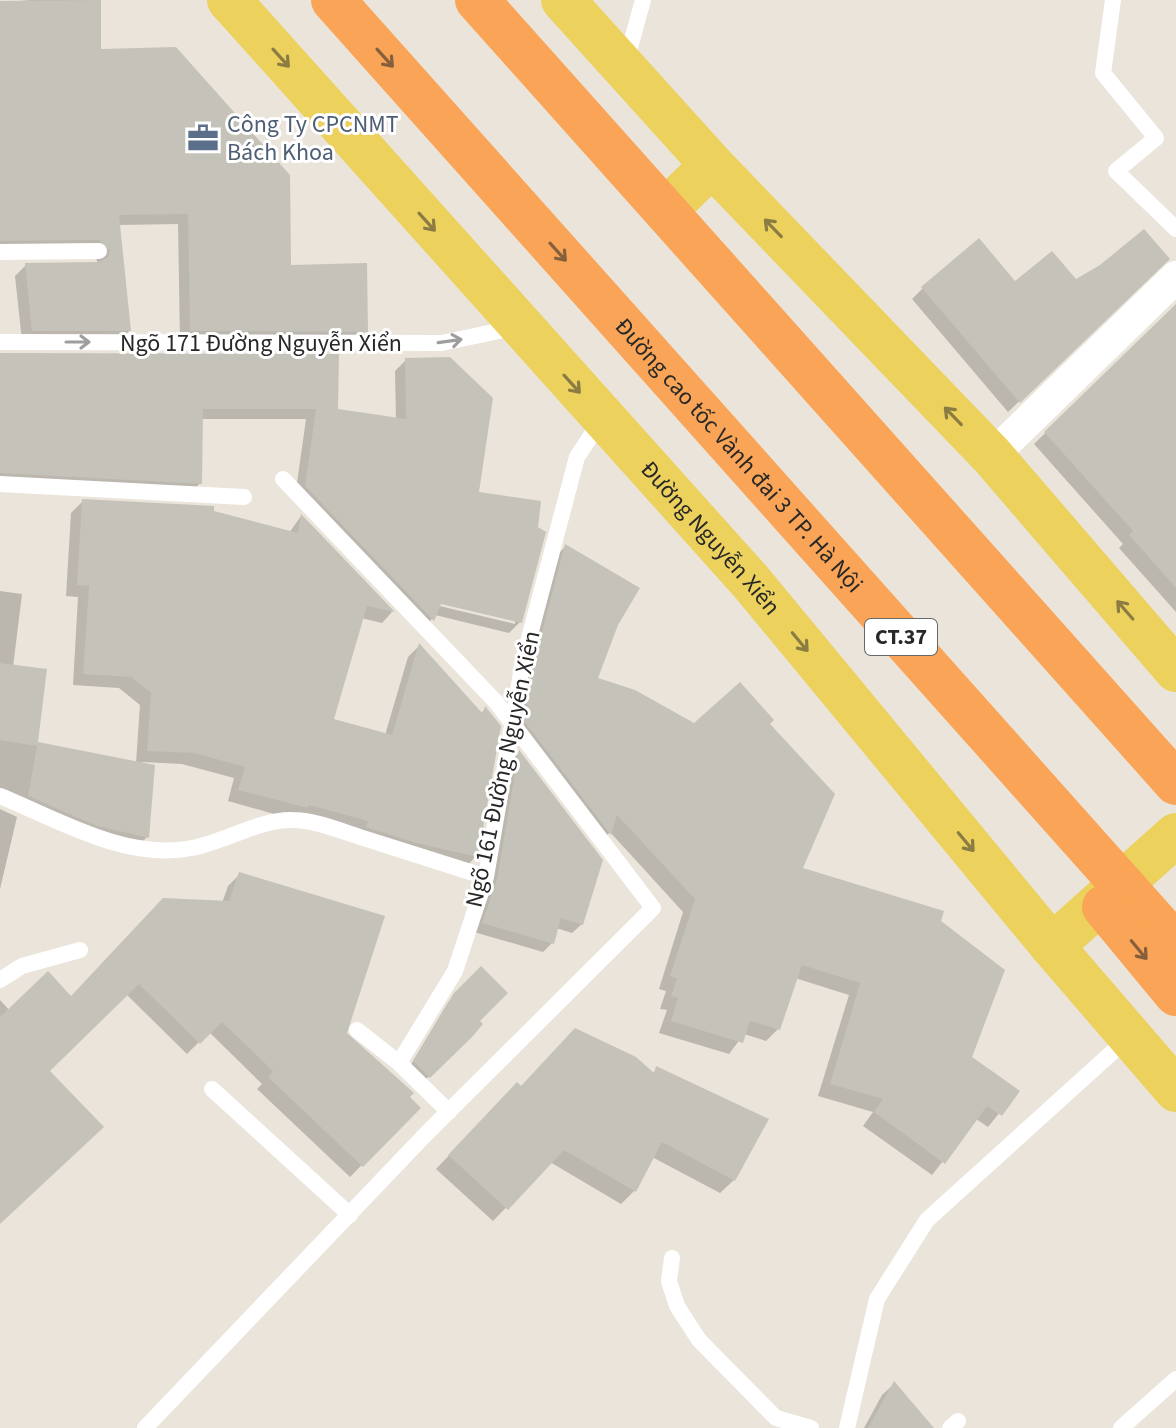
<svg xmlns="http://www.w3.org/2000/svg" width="1176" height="1428" viewBox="0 0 1176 1428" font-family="'Source Sans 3',sans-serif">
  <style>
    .shadow { fill: #0003; fill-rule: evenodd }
    .building { fill: #c5c2b9 }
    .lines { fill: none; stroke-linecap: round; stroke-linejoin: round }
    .lane { stroke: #fff; stroke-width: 16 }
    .street { stroke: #fff; stroke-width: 32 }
    .primary { stroke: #ecd15d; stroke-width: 44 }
    .highway { stroke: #f9a456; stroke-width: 44 }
    .oneway { stroke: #8a7c42 }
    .oneway2 { stroke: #86603d }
    .oneway3 { stroke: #9e9e9e }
    .labels { text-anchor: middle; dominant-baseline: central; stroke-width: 6; stroke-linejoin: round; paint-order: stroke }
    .shield { fill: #fff; stroke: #686868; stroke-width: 2 }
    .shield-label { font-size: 22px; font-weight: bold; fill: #282828 }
    .service-label { font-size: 24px; fill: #4e5e75; stroke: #fff; text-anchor: start }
    .street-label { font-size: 24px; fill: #282828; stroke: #fff }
  </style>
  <rect width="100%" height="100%" fill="#eae4da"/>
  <path class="shadow" d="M30,0H99V51L289,267L366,331L355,342H180L178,224L118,225L129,331L118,342L22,341L15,276L26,265L98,264L94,252L0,251V3Z
    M1167,259L1008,412L912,299L923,288L1076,281Z
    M1176,306V612L1119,548L1123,544L1034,444Z
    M0,355L396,420L395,371L406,360L476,494L520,622L509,633L435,615L422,631L295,497L306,419H201L200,483L190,494L0,484ZM432,600L515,620V624L431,604Z
    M83,501L212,512L289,533L301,516L392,612L382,623L361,618L332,720L385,735L408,657L419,646L480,714L485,709L476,856L465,868L228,801L234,778L182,764L142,762L147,837L136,848L0,799V591L22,594L13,667L35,744L136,763L140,705L119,688L73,685L78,597L66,596L71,513Z
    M566,546L616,624L596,679L694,725L768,724L800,869L939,921L970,1057L1017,1091L988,1127L976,1119L932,1175L863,1126L873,1112L818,1096L849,995L795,978L778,1029L766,1041L744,1034L729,1054L659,1033L667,1010L660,1009L666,991L659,989L683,912L610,832L597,845L512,734L554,558Z
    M519,753L582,924L572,933L556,928L552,943L543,952L474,932L510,762Z
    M0,809L17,817L0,889Z
    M239,875L344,1034L418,1108L350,1177L257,1089L262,1084L209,1032L187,1054L126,994L47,1071L0,1222V1000L10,1011L71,998L222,903L228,886Z
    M449,1001L477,1020L470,1036L423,1082L409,1068Z
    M657,1069L734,1180L720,1193L652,1157L634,1191L621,1204L550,1162L493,1221L436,1169L504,1098L520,1088L652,1074Z
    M894,1384L922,1428H864L882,1395Z"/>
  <path class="building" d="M101,0V49L176,47L290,175L291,265L367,263L368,332L190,331L188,214L119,215L131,331H32L25,263L99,262L108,257L110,250L99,240L0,241V1Z
    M1144,229L1170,259L1020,403L921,287L979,238L1015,281L1052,251L1076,279L1100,265Z
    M1176,304V588L1129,535L1133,531L1044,432Z
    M0,353L339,354L338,409L406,419L405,358L450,357L493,398L479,492L541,501L538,527L546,532L522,623L441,604L434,621L305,486L316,409H203L202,484L0,473Z
    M82,499L214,506V511L298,533L301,514L395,612L367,606L334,719L392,735L419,643L483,714L485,706L501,726L478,857L416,843L366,827L368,821L309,805L308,808L238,790L245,767L194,753L147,751L151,693L131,677L83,674L89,586L77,585Z
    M565,544L640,588L618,625L598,678L635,690L694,723L740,682L774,720L770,724L835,794L803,868L944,911L941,921L1005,970L972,1057L1020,1091L1002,1116L987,1106L945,1164L874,1112L883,1099L830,1084L860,983L802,965L780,1030L750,1021L743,1043L671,1021L678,998L671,996L677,979L670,976L695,899L617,815L611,835L524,721L534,663Z
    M0,663L47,669L38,742L155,765L149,838L97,826L28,796L37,746L0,740Z
    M519,750L603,860L583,925L561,918L554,944L482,923L497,879Z
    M239,872L385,916L347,1033L414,1093L410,1097L421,1108L363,1167L268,1077L273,1071L222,1022L200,1044L139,984L50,1071L104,1127L0,1224V1017L48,971L71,996L163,898L229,901Z
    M481,966L508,993L480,1021L483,1024L472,1037L430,1078L413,1061L454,993Z
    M575,1028L636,1057L654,1073L656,1066L769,1119L735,1181L662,1142L636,1192L564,1150L508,1210L448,1155L517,1082L521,1086Z
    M894,1381L934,1428H868Z"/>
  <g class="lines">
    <path class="lane" d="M1113,0L1103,73L1156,138L1116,171L1176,229
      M626,62L643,0
      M0,252L99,251
      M0,342L442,343L517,327
      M0,484L244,497
      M0,796C59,820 126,861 192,848C224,842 261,819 292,820C315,820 341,831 363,838C404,851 445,864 486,877
      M0,980L22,966L80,950
      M357,1030L399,1063L455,971L486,877L523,661L577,457L602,419
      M399,1063L449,1112
      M212,1089L350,1215
      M672,1258L669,1281L677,1306L699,1340L776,1418L811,1428
      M145,1428L425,1135L653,908L496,702L283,479
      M847,1428L877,1299L927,1220L1128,1038
      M950,1428L958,1421
      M1121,1428L1176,1379"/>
    <path class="street" d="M992,456L1176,277"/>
    <g class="primary">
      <path id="s1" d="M229,0L751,582L1052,946L1176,1090"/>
      <path d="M563,0L712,165L992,456L1176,670"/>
      <path d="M678,198L712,165"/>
      <path d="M1052,946L1176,835"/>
    </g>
    <g class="highway">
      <path id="s2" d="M333,0L1176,945"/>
      <path d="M477,0L1176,783"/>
      <path d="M1104,907L1176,994"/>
    </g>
  </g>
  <defs><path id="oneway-shaft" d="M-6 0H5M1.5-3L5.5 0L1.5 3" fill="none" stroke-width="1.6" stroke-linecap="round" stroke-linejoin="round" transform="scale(2)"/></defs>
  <g class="oneway">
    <use href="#oneway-shaft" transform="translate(281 58) rotate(48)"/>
    <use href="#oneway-shaft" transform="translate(427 222) rotate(48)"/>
    <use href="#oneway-shaft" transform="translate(773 228) rotate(-134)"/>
    <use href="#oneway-shaft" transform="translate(572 384) rotate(48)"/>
    <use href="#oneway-shaft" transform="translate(953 416) rotate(-134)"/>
    <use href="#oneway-shaft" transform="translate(1125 610) rotate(-131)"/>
    <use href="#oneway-shaft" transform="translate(800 642) rotate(50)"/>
    <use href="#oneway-shaft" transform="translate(966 842) rotate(50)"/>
  </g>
  <g class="oneway2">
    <use href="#oneway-shaft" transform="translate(385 58) rotate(48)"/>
    <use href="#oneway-shaft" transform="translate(558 252) rotate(48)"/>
    <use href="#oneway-shaft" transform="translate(1139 950) rotate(50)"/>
  </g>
  <g class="oneway3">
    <use href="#oneway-shaft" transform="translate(450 341) rotate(-8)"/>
    <use href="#oneway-shaft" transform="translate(78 342)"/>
  </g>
  <defs>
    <symbol id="office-bare" viewBox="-9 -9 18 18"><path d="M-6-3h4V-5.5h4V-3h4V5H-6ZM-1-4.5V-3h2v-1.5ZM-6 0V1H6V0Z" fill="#5c6f8a" stroke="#fff" stroke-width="2.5" paint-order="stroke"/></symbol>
  </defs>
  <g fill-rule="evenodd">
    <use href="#office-bare" x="181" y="116" width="44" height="44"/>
  </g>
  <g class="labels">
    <rect class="shield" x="865" y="619" width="72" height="36" rx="6"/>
    <g class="shield-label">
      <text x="901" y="637">CT.37</text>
    </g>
    <g class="service-label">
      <text x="227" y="124">Công Ty CPCNMT<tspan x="227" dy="28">Bách Khoa</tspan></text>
    </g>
    <g class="street-label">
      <text x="261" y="343">Ngõ 171 Đường Nguyễn Xiển</text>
      <text stroke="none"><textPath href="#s2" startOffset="610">Đường cao tốc Vành đai 3 TP. Hà Nội</textPath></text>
      <text stroke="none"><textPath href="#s1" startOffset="722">Đường Nguyễn Xiển</textPath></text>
      <text transform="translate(503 769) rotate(-78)">Ngõ 161 Đường Nguyễn Xiển</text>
    </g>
  </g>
</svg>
